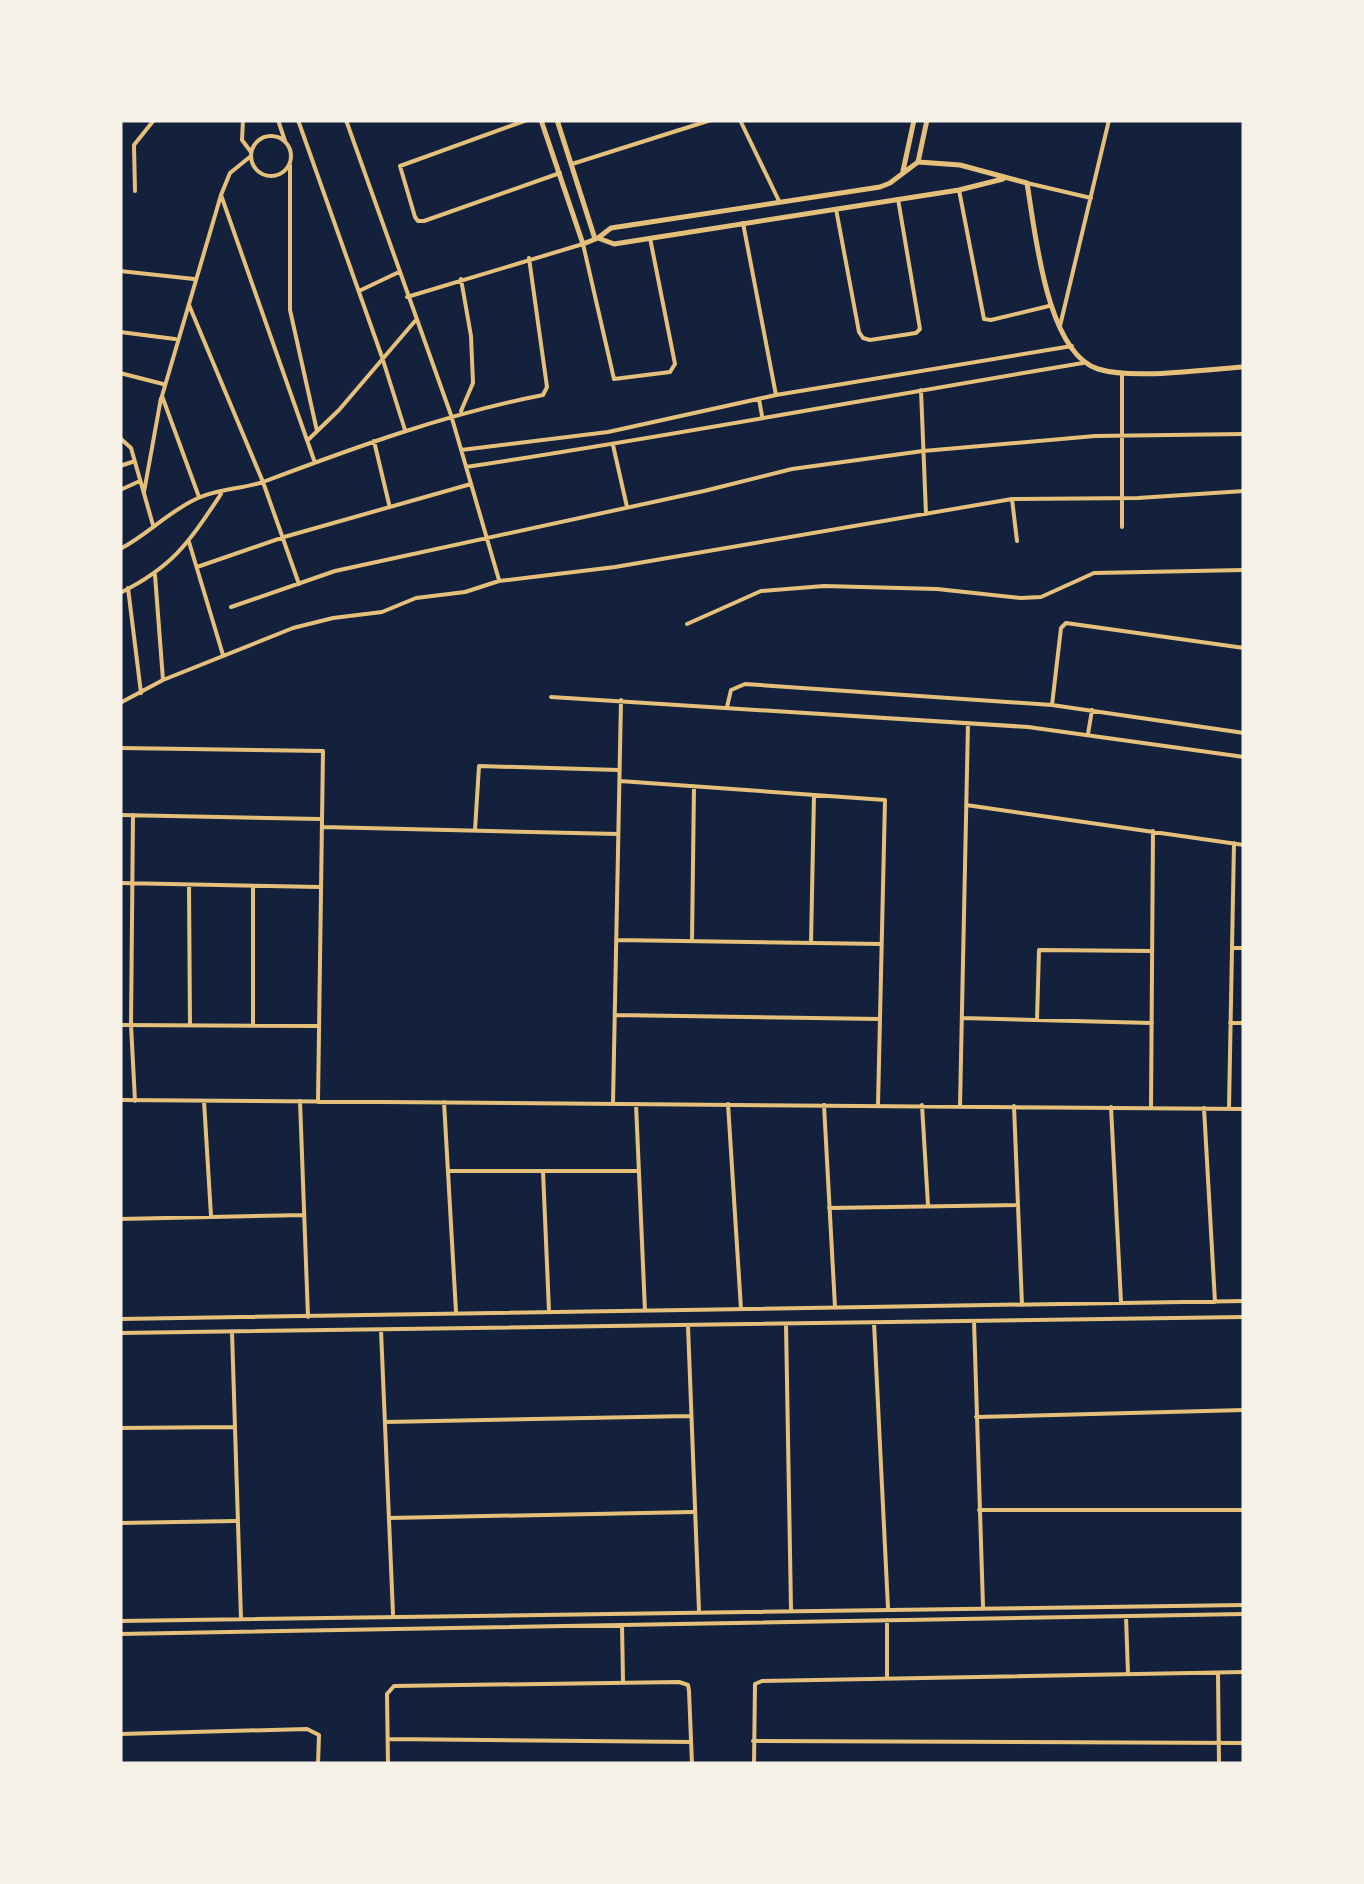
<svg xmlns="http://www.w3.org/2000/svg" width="1364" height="1884" viewBox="0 0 1364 1884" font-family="'Playfair Display',serif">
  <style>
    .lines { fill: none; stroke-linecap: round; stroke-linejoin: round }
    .minor { stroke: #e5c07b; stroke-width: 4 }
    .tertiary { stroke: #e5c07b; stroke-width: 5 }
  </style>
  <rect width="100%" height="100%" fill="#14213d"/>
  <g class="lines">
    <path class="minor" d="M243,120L242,140L251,152
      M278,120L285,141
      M298,120L382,357L405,430
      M346,120L451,415L499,580
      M527,120L400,166L415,217L418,221H424L560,173
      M740,120L779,201
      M1062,120H1078
      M251 156a20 20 0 1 1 40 0a20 20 0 1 1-40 0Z
      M572,164L711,120
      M290,165V310L317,431
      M1027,183L1091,198
      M959,190L984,319L991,320L1049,306
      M135,191L134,145L154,120
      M221,195L314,460
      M836,209L859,332L863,338L870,340L916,333L920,329L898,199
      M743,223L776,395
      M120,271L194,279
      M359,291L399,272
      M407,297L583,244L614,379L670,372L675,364L650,238
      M189,305L263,482L299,584
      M1060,326L1109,120
      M120,332L175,339
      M120,373L163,384
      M1122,373V527
      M921,390L926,514
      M759,399L762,416
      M461,411L473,383L471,336L461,279
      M120,438L131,448L153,525
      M309,439L339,410L415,321
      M374,441L389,504
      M613,445L627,507
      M461,450L608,432L776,395L1072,346
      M120,466L132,462
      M466,467C672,436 878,397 1083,363
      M120,490L140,481
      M144,492L161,398
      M199,497L162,396L221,195L230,173L251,156
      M1012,499L1017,541
      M189,542L223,655
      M120,549C147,535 168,512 196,499C216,489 242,489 263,482C356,447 446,414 543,395L547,387L529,258
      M197,567L284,537L471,484
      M155,575L163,680
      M128,588L141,693
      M120,593C174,566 189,542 221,494
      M231,607L335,571L704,491L792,469L923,451L1095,436L1244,434
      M687,624L761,591L824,586L937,589L1021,598L1041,597L1094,573L1244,570
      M551,697L1028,727L1244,757
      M120,703L163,680L293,628L333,618L382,612L416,598L465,592L499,581L615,567L1012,499L1138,498L1244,491
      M1052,705L1061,628L1066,623L1244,648
      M727,707L731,690L745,684L1052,705L1244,733
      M1088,734L1092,710
      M120,748L323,751L318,1102
      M620,781L885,800L878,1105
      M966,805L1244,845
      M120,815L320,819
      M133,815L131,1025L135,1101
      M322,827L618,834
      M475,830L479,766L619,770
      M120,883L320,887
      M189,885L190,1025
      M617,940L882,944
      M692,941L694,786
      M811,943L814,795
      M1232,948H1244
      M615,1015L880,1019
      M962,1018L1152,1023
      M1037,1020L1039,950L1152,951
      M1230,1023H1244
      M120,1025L319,1026
      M253,1026V886
      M120,1100L1244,1109
      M204,1101L211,1216
      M300,1101L308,1317
      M444,1102L456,1312
      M613,1103L621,700
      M636,1104L645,1311
      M728,1104L741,1309
      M824,1105L835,1307
      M922,1105L928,1205
      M960,1106L968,723
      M1014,1106L1022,1305
      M1111,1107L1121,1302
      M1151,1107L1153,831
      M1204,1108L1215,1302
      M1229,1108L1234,843
      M448,1171H638
      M543,1171L549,1311
      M829,1208L1018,1205
      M120,1219L304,1215
      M120,1319L1244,1301
      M974,1321L983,1606
      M874,1323L888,1608
      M786,1324L791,1609
      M688,1326L699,1611
      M381,1330L393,1614
      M232,1332L241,1619
      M120,1333L1244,1317
      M976,1417L1244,1410
      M385,1422L690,1416
      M120,1428L235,1427
      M979,1510H1244
      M389,1518L693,1512
      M120,1523L235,1521
      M1126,1616L1128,1674
      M887,1620V1679
      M120,1621L1244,1605
      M622,1625L623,1680
      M120,1634L1244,1614
      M1218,1673L1219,1764
      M120,1734L307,1729L319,1735L318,1764
      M388,1739L691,1742
      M753,1741L1244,1743
      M388,1764L387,1694L394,1686L679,1682L688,1685L689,1691L692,1764
      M754,1764L755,1684L762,1681L1244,1672"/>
    <path class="tertiary" d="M541,120L583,244L598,238L611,228L880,187L890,183L918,162L960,165L1027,183C1035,230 1046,353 1098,369C1134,380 1205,369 1244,367
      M557,120L595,239
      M918,162L927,120
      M903,171L914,120
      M598,238L614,244L959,190L1003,179"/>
  </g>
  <rect width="1364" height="1884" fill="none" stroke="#f6f1e7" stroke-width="245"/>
</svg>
